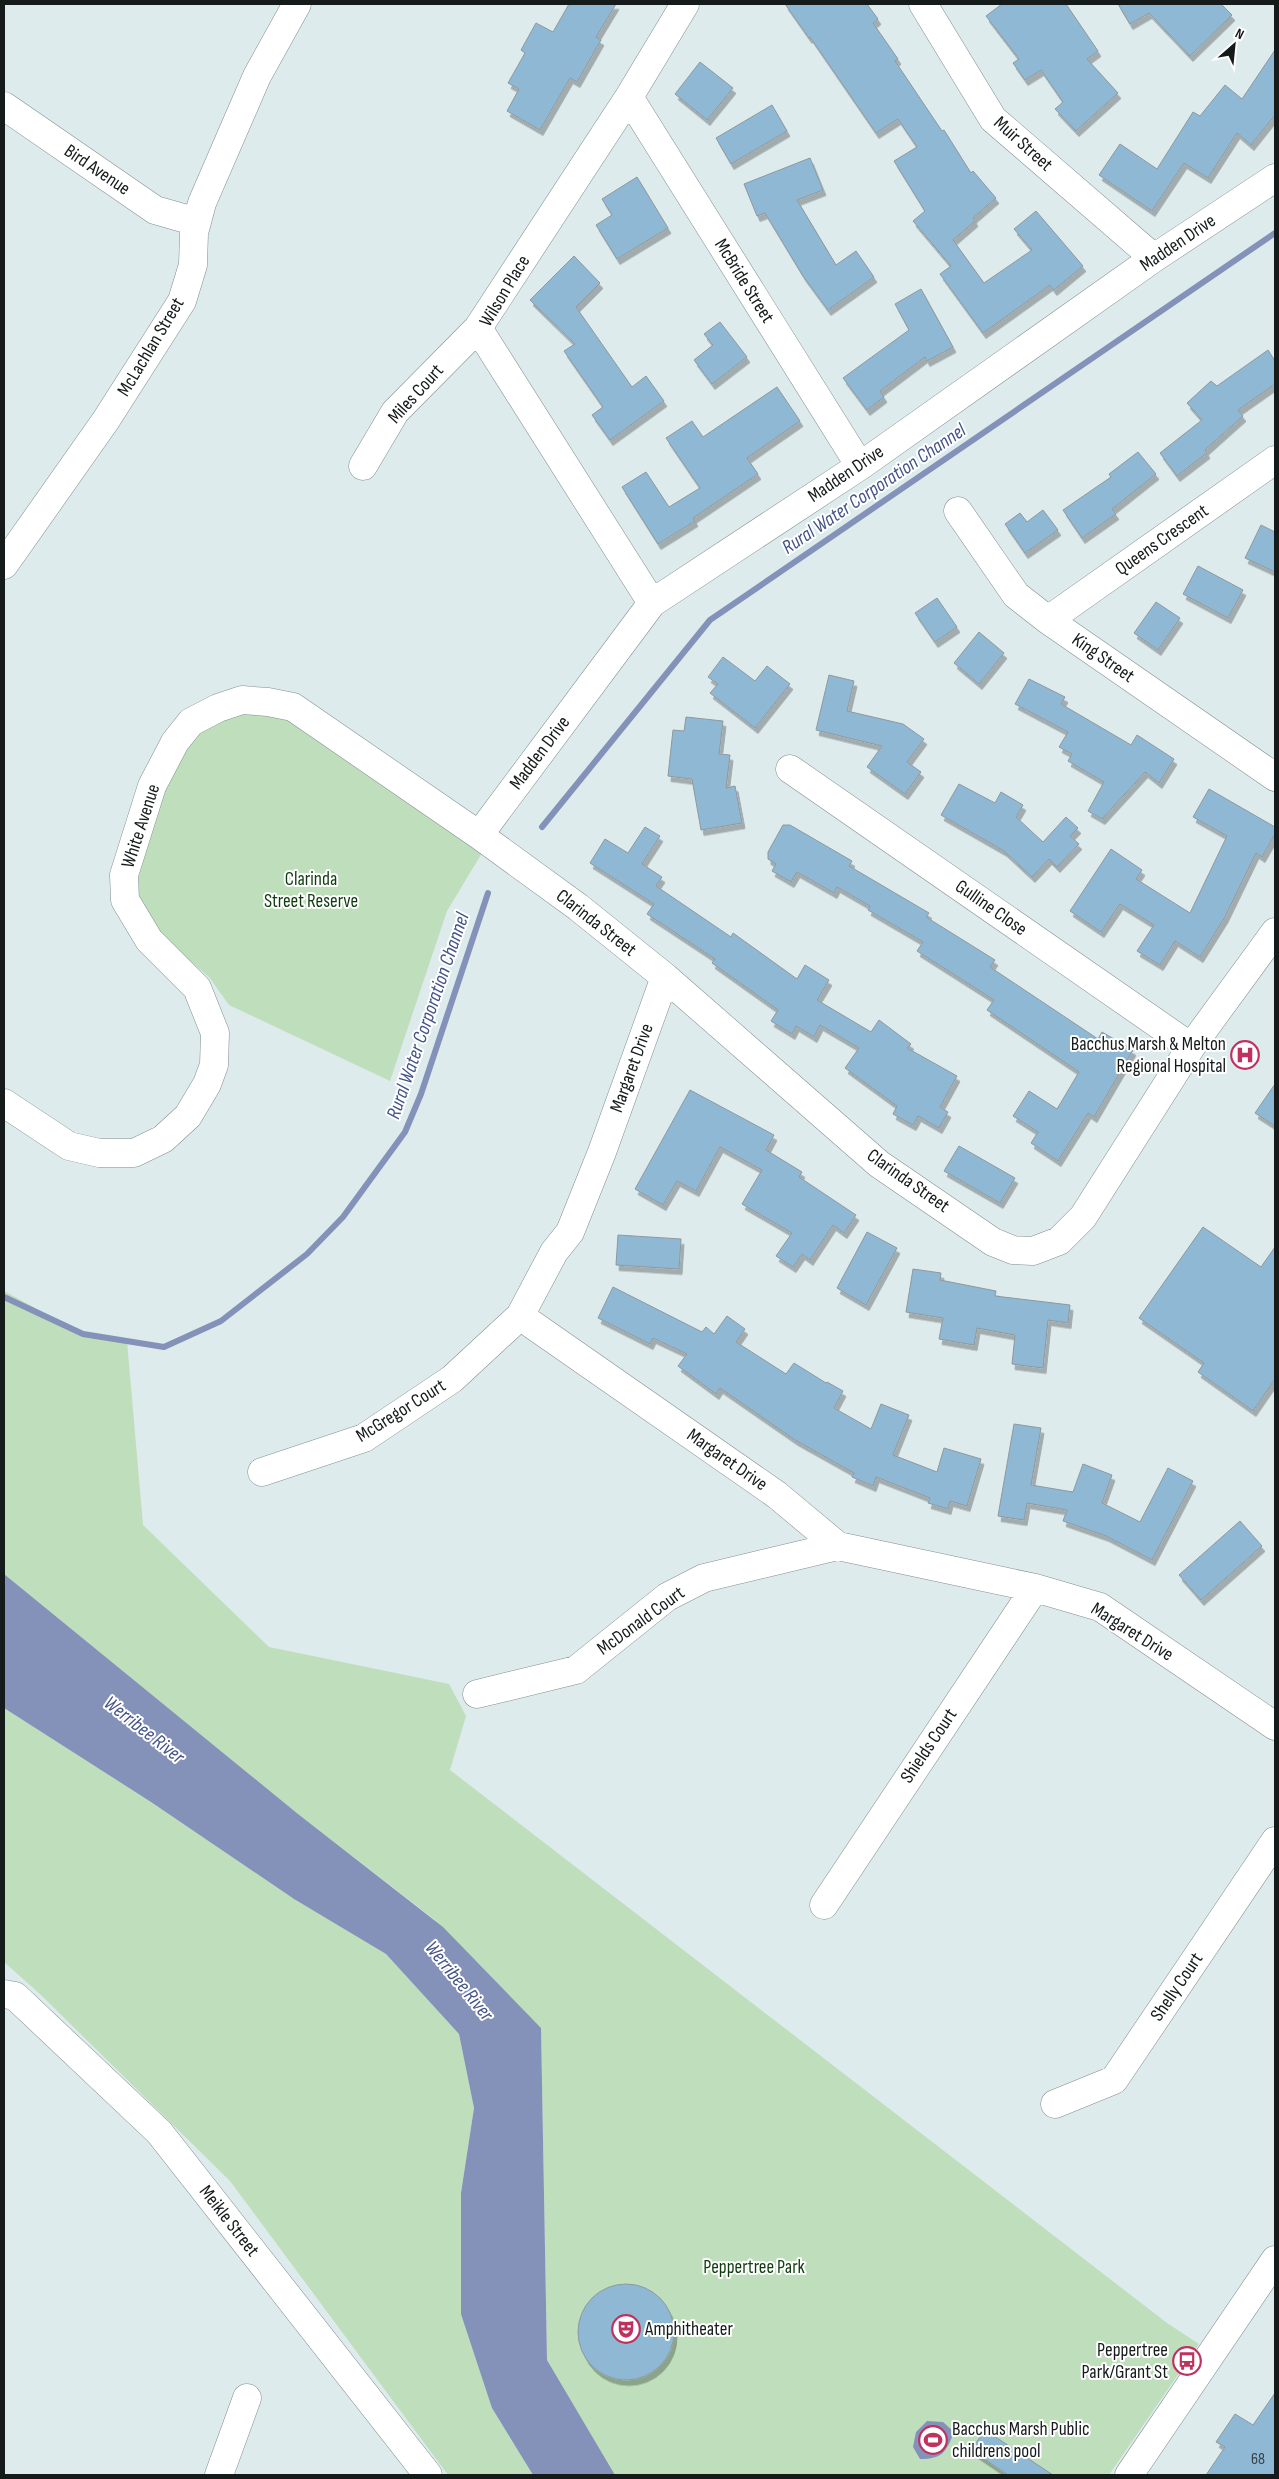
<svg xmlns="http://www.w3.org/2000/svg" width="1279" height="2479" viewBox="0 0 1279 2479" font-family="'Sofia Sans Condensed',sans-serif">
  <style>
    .green { fill: #bedebc }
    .water { fill: #8491b8 }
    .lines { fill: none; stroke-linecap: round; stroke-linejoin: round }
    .stream { stroke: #8491b8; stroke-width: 6 }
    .building { fill: #8fb8d4; stroke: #8e989e; filter: url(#shadow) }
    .minor-casing { stroke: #828f90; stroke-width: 29 }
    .major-casing { stroke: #828f90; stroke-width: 29 }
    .minor { stroke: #fff; stroke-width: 28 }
    .major { stroke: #fff; stroke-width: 28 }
    .labels { text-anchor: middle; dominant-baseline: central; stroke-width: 4; stroke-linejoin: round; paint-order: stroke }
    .number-label { font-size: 16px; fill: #344249 }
    .street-label { font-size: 19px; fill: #151a1b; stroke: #fff }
    .park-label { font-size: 19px; fill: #0e3c0e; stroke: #fff }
    .poi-label { font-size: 19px; fill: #151a1b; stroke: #fff; text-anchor: end }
    .water-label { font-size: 20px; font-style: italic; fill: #445388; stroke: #fff }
  </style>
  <defs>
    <filter id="shadow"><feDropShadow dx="3" dy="5.5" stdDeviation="0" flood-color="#0004"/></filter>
  </defs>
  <rect width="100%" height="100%" fill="#ddebed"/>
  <path class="green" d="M243,712L291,714L485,848L447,911L390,1081L229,1005L209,977L156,932L137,897L136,876L162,789L194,730Z
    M4,1291L83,1334L127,1341L143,1525L269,1647L449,1684L466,1716L450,1770L1167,2323L1199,2344L1109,2475H615L547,2360L541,2028L435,1920L298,1814L4,1574Z
    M4,1708L151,1802L294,1899L386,1954L459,2034L474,2108L461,2193L492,2408L533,2475H448L230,2181L40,1994L4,1962Z"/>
  <path class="water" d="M4,1574L298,1814L443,1927L541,2028L547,2360L615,2475H533L492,2408L461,2314V2193L474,2108L459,2034L386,1954L294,1899L151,1802L4,1708Z
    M927,2421L943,2422L954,2432C946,2452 943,2459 920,2459L913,2447L916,2432Z"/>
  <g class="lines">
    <path class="stream" d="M542,827L710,620L1275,233
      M4,1297L83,1334L164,1347L221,1321L307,1254L343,1217L405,1132L421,1094L488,893"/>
  </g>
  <path class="building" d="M569,4H616L596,37L601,40L577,82L570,78L540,130L507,111L519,89L508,83L525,53L521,50L536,23L553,32Z
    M785,4H867L878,19L873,23L898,59L895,61L942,131L944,130L971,173L973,171L996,198L973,218L975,221L953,240L984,283L1032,250L1014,229L1036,211L1083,266L1054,290L1050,285L983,333L940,274L951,266L913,221L925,211L894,161L917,147L898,119L876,133L810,37L809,38Z
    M1002,4H1066L1098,51L1087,59L1118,93L1076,131L1055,109L1063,102L1041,70L1025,80L1013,63L1019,59L986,16Z
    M1118,4H1221L1232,15L1190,56L1149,13L1130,24Z
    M1275,50V115L1251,145L1237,133L1208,178L1184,163L1152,211L1099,175L1120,144L1157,169L1193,112L1200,116L1225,85L1242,99Z
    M700,62L733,88L707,120L675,94Z
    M772,105L787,131L731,164L716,138Z
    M810,158L823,190L797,200L836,265L856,251L874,277L828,310L803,276L765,213L757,216L744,184Z
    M637,177L668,228L617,259L596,225L612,215L602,199Z
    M574,256L600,283L576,307L632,387L646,376L664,401L610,440L592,415L603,407L564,351L575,344L530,300Z
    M921,289L953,347L927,361L925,357L880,391L884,397L867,410L843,378L909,330L895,304Z
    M720,322L747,357L712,384L694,360L713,345L704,334Z
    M1268,350L1275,361V384L1238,410L1243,416L1205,450L1207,453L1177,476L1160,453L1202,420L1187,403L1211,381L1217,386Z
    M777,387L800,421L747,458L758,474L693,518L695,521L658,544L622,487L646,472L669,507L700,488L666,438L692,421L703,437Z
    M1138,452L1156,474L1112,509L1116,514L1082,538L1063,510L1111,477L1109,474Z
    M1043,510L1058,530L1025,553L1005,524L1020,513L1027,522Z
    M1261,525L1275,532V572L1245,558Z
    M1198,566L1243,590L1228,618L1183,594Z
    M937,598L957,627L935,642L915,613Z
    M1156,602L1180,618L1158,650L1134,633Z
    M979,632L1004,653L979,684L954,663Z
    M723,657L755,681L767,666L790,684L755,728L710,693L718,684L708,677Z
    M829,675L854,681L847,711L903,724L924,739L907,762L921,772L905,794L867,767L882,746L816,730Z
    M1029,679L1065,697L1061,704L1131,745L1137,735L1174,759L1159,783L1145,772L1102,819L1088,811L1104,782L1068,761L1072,754L1059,747L1068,732L1015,704Z
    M686,717L723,721L719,754L730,755L726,788L735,786L742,823L701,830L692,779L668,776L673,730L684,731Z
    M959,784L995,803L1001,792L1023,805L1016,817L1043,842L1066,817L1078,828L1070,836L1079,844L1057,867L1049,859L1032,877L1004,851L941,815Z
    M1209,789L1275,827V834L1262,857L1256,853L1225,917L1200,957L1175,941L1160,965L1137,951L1154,925L1120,904L1101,932L1070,911L1111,849L1142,870L1136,879L1190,913L1227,836L1193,817Z
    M783,825H790L852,861L849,866L929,913L926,917L995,960L990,967L1098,1039L1102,1032L1133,1050L1094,1117L1088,1113L1058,1161L1031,1143L1038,1132L1013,1116L1029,1091L1057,1109L1079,1072L987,1010L994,1000L917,951L923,942L868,910L870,906L837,887L834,893L797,872L791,882L772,871L776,864L768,859V852Z
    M645,827L660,836L642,864L662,877L656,886L731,937L733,933L797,979L805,965L829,980L817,1000L871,1032L879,1020L911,1044L907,1048L957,1076L940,1107L948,1112L939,1128L918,1116L913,1125L893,1114L897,1106L845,1068L859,1048L820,1025L814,1037L796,1026L792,1034L771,1021L778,1010L712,963L715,959L647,914L654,904L590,863L605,839L628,853Z
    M1275,1084V1126L1255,1113Z
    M690,1090L774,1135L766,1150L802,1172L799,1177L856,1215L844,1233L833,1225L810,1260L802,1254L793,1267L776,1256L792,1233L742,1204L762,1170L720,1147L696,1191L677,1181L663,1205L635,1189Z
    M959,1146L1015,1178L1000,1203L944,1171Z
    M1203,1227L1261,1267L1275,1247V1379L1253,1411L1198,1372L1204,1363L1139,1318Z
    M867,1232L897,1248L866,1305L837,1288Z
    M618,1235L681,1239L679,1269L616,1265Z
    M913,1269L941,1273L940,1280L996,1291L995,1296L1070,1305L1068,1323L1048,1320L1043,1368L1012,1364L1015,1335L977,1328L974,1345L939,1339L943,1318L906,1312Z
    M613,1287L702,1332L706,1327L714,1334L727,1316L745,1329L736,1342L786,1374L794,1363L826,1383L827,1382L843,1391L834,1408L871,1429L881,1404L909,1415L893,1455L937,1472L944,1448L981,1459L967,1506L950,1501L948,1509L928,1503L930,1498L876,1477L873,1486L852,1477L854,1473L795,1440L720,1388L716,1394L678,1366L687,1354L653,1338L650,1344L598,1318Z
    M1014,1424L1041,1428L1031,1485L1073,1492L1083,1464L1112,1475L1102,1503L1140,1522L1168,1468L1193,1481L1152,1560L1106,1536L1063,1521L1067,1510L1027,1503L1024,1520L998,1516Z
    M1240,1521L1262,1546L1201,1600L1179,1575Z
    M578 2332a48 48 0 1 1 96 0a48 48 0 1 1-96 0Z
    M1275,2393V2475H1206L1225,2447L1216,2442L1235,2414L1253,2425Z
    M985,2430L1053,2475H1008L971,2450Z"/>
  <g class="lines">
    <defs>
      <path id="minor" d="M923,4L993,119L1154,258
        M629,97L860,466
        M4,106L155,210L197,222
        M478,328L652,603
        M363,466L395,412L478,328L629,97L685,4
        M958,511L1016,595L1048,620L1275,777
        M4,565L106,420L182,301L193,265L194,233L202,203L257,76L297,4
        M1048,620L1275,460
        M790,769L1191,1047
        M479,835L652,603L860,466L1154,258L1275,178
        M665,977L602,1152L570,1232L554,1252L520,1316L777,1495L838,1546L1035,1588L1100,1607L1275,1726
        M4,1103L69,1146L99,1153H134L163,1139L188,1116L207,1084L214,1065L215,1033L197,988L149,940L125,900L124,875L152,786L175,742L191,722L218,708L242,700L268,702L293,707L479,835L578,907L665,977L879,1164L993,1242L1013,1250L1033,1251L1059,1241L1083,1217L1191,1047L1275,932
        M262,1472L364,1438L452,1379L520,1316
        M477,1694L576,1670L667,1597L704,1578L838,1546
        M824,1905L1035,1588
        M4,1994L15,1996L159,2132L428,2475
        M1055,2104L1114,2080L1275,1841
        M219,2475L247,2398"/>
      <path id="major" d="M1129,2475L1275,2260"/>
    </defs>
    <use href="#minor" class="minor-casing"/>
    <use href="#major" class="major-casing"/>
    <use href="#minor" class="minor"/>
    <use href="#major" class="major"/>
  </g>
  <defs>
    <symbol id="hospital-ring" viewBox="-11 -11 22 22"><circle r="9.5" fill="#fff" stroke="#bf315f" stroke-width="1.5"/><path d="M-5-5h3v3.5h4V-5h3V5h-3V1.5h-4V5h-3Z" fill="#bf315f"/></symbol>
    <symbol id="theatre-ring" viewBox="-11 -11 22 22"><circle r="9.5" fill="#fff" stroke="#bf315f" stroke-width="1.5"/><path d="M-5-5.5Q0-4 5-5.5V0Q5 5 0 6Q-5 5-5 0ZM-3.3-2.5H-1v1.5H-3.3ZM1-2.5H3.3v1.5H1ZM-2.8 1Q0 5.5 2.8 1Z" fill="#bf315f"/></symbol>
    <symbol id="bus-ring" viewBox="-11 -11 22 22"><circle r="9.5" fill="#fff" stroke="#bf315f" stroke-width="1.5"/><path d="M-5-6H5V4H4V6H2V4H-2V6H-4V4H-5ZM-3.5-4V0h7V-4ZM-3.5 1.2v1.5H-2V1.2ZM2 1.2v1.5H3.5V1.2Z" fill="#bf315f"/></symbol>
    <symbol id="stadium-ring" viewBox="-11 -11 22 22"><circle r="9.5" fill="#fff" stroke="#bf315f" stroke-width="1.5"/><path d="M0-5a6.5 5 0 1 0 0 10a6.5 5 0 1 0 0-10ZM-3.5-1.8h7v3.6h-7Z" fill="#bf315f"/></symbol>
  </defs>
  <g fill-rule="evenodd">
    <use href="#hospital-ring" x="1229" y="1039" width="32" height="32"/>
    <use href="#theatre-ring" x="610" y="2313" width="32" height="32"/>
    <use href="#bus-ring" x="1171" y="2345" width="32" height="32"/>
    <use href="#stadium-ring" x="917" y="2424" width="32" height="32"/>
  </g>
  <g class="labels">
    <g class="number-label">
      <text x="1258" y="2459">68</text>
    </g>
    <g class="street-label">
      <text transform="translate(1023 144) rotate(42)">Muir Street</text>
      <text transform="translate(97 170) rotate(34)">Bird Avenue</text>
      <text transform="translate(1178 243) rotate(-34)">Madden Drive</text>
      <text transform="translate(744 281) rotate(58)">McBride Street</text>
      <text transform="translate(505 291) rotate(-59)">Wilson Place</text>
      <text transform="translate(151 347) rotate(-59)">McLachlan Street</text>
      <text transform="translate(416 394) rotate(-48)">Miles Court</text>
      <text transform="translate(846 474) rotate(-34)">Madden Drive</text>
      <text transform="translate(1162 540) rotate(-35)">Queens Crescent</text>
      <text transform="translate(1103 658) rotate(35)">King Street</text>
      <text transform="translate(540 753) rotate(-53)">Madden Drive</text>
      <text transform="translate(141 826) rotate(-72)">White Avenue</text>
      <text transform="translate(991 908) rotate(35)">Gulline Close</text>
      <text transform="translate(596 923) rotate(38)">Clarinda Street</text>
      <text transform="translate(632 1068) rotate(-70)">Margaret Drive</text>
      <text transform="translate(908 1181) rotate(35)">Clarinda Street</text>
      <text transform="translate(401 1411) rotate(-32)">McGregor Court</text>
      <text transform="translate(727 1460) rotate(35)">Margaret Drive</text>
      <text transform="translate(641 1621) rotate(-36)">McDonald Court</text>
      <text transform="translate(1132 1632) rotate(32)">Margaret Drive</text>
      <text transform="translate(929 1746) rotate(-56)">Shields Court</text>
      <text transform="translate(1177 1987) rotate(-56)">Shelly Court</text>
      <text transform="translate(229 2221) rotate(52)">Meikle Street</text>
    </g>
    <g class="park-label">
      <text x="311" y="879">Clarinda<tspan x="311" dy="22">Street Reserve</tspan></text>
      <text x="754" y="2267">Peppertree Park</text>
    </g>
    <g class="poi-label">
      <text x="1226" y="1044">Bacchus Marsh &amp; Melton<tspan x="1226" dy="22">Regional Hospital</tspan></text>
      <text x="645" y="2329" text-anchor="start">Amphitheater</text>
      <text x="1168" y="2350">Peppertree<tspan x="1168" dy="22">Park/Grant St</tspan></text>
      <text x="952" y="2429" text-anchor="start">Bacchus Marsh Public<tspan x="952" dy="22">childrens pool</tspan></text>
    </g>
    <g class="water-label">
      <text transform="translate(874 489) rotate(-34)">Rural Water Corporation Channel</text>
      <text transform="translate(428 1016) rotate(-71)">Rural Water Corporation Channel</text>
      <text transform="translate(144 1730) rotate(38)">Werribee River</text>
      <text transform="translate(459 1981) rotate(51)">Werribee River</text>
    </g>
  </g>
  <rect width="1279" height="2479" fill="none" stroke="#151a1b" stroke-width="10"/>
  <g transform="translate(1234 45) rotate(27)" stroke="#ffffff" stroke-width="4" paint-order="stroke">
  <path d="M0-4L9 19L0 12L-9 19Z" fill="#151a1b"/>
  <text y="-8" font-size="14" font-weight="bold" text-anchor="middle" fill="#151a1b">N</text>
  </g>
</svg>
